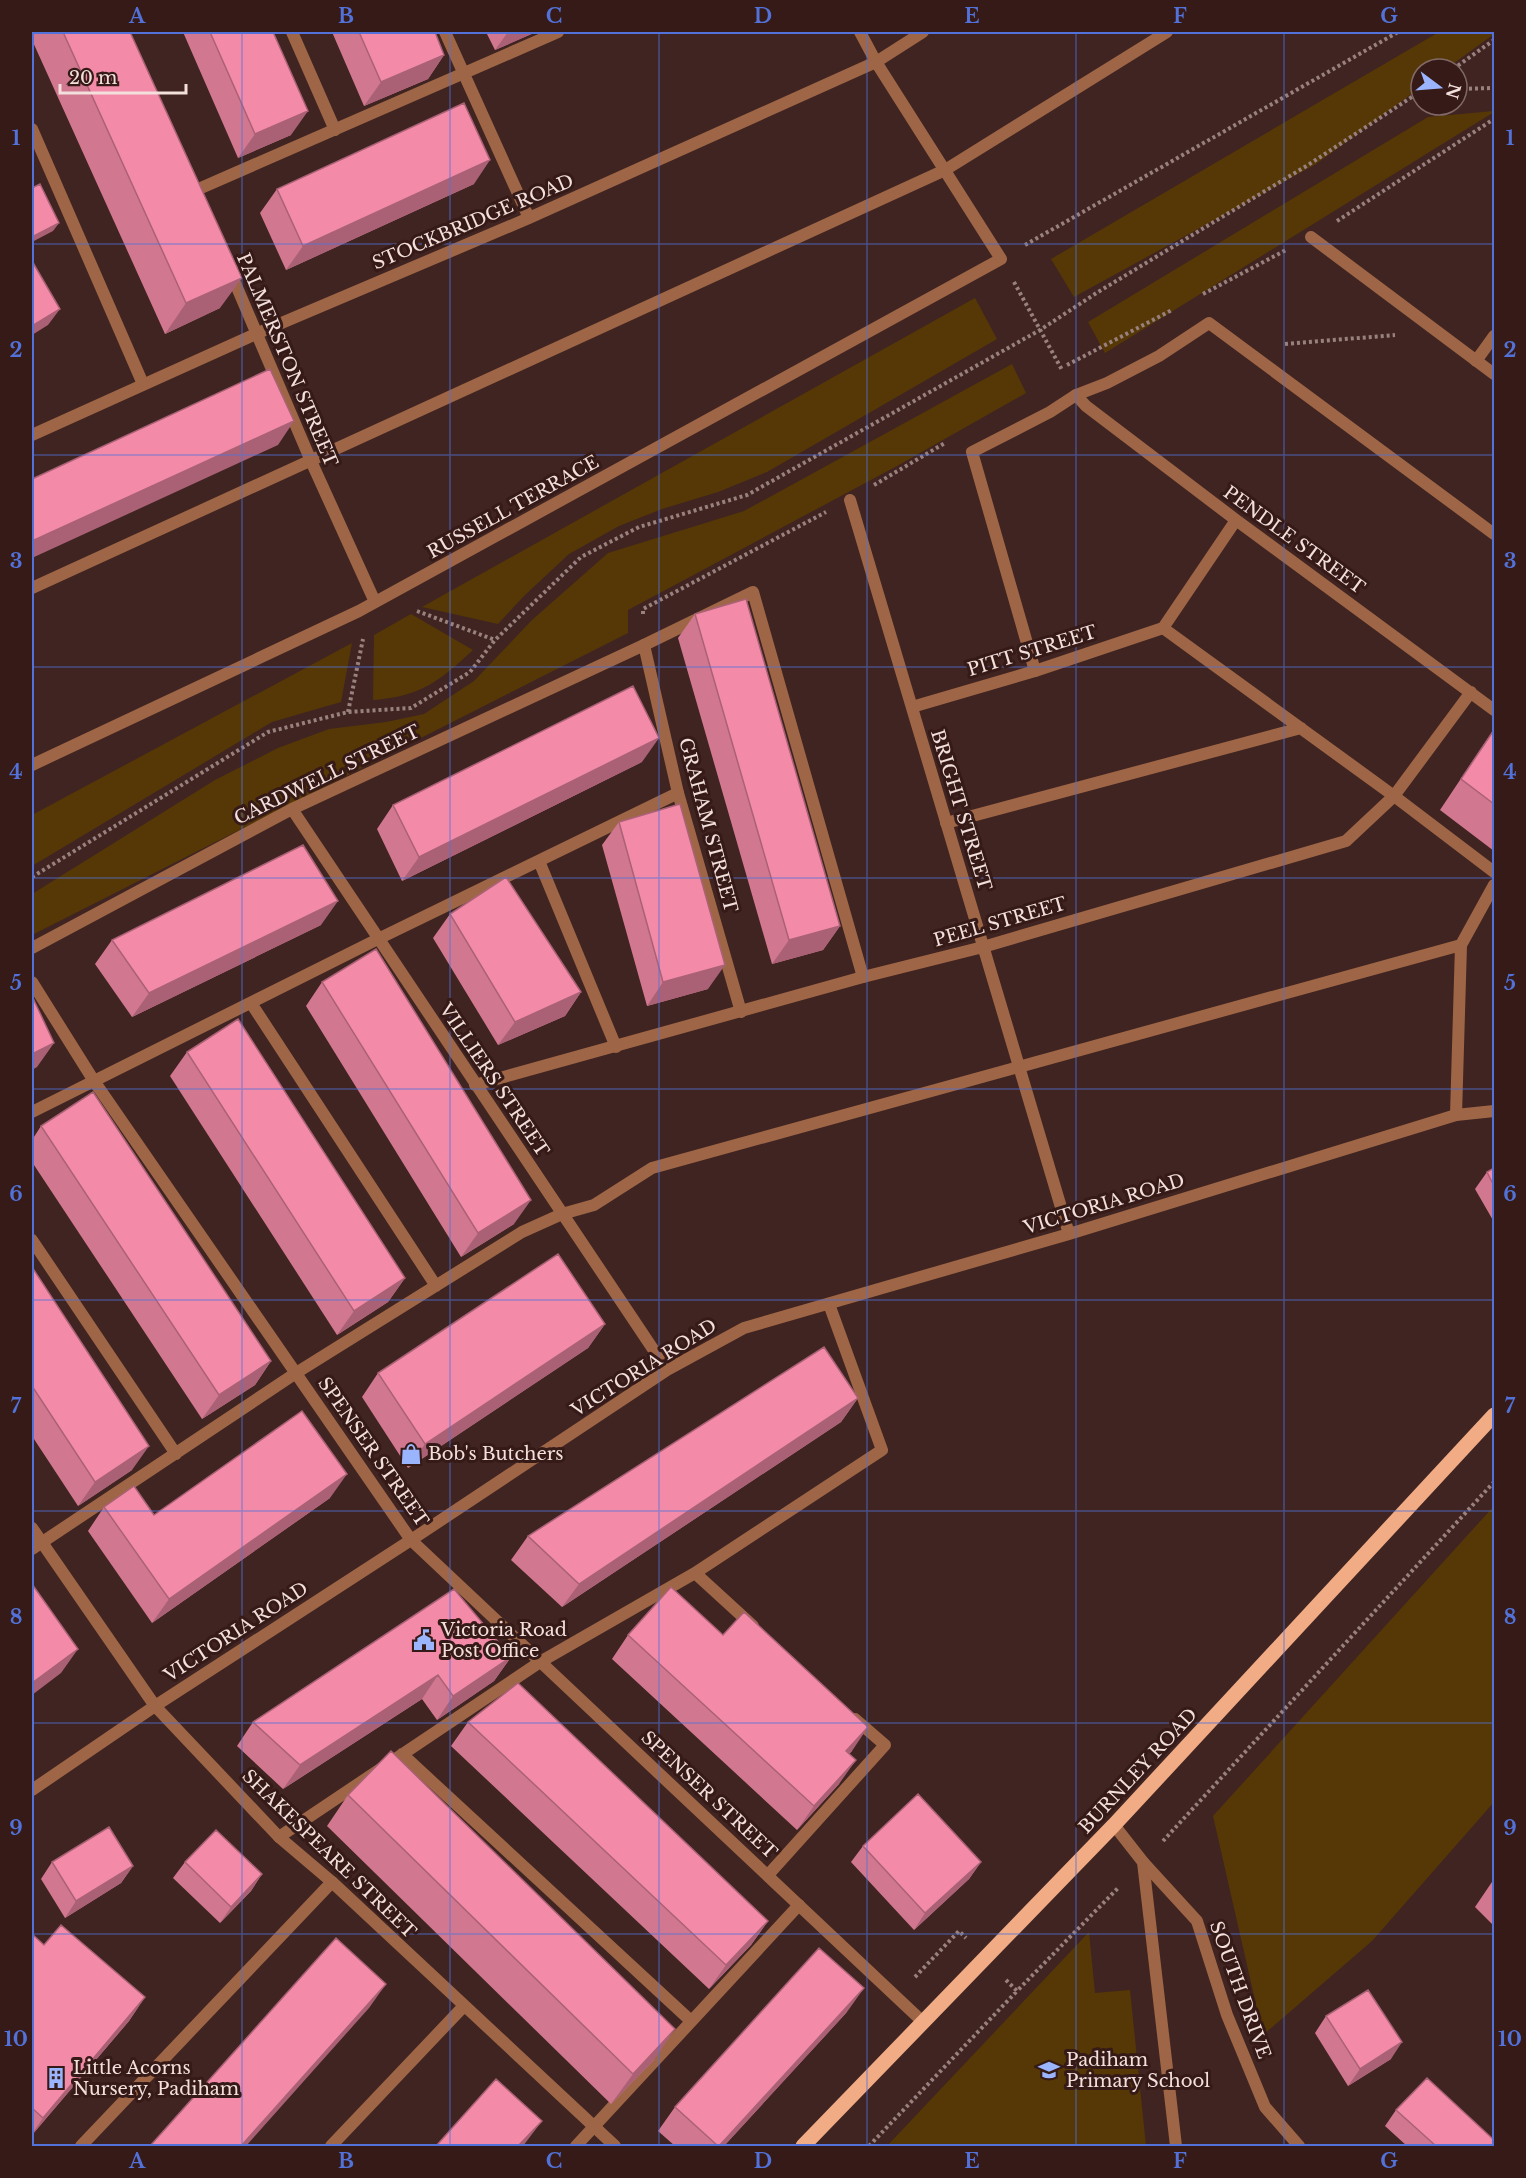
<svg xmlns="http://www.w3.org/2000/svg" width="1526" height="2178" viewBox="0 0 1526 2178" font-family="'Libre Baskerville',serif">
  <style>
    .green { fill: #563806 }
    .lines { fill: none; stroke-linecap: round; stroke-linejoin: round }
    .path { stroke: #98817e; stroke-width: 4; stroke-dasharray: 3 3; stroke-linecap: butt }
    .lane { stroke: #9e6646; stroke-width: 12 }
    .street { stroke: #9e6646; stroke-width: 12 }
    .primary { stroke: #f1ac86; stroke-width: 15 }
    .wall { fill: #d17890 }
    .shaded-wall { fill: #aa6176 }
    .building { fill: #f38ba8; stroke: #aa6176; stroke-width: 1.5 }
    .grid { fill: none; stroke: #5272d9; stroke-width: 1.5; stroke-opacity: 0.55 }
    .labels { text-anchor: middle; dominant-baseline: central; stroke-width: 6; stroke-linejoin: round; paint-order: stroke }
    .street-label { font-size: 18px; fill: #f3e0dd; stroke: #351a17 }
    .poi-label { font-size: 18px; fill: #f3e0dd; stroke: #351a17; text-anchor: start }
    .neatline { fill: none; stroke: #5272d9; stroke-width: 2 }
    .grid-label { font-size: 20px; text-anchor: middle; font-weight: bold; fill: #5272d9 }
  </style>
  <rect width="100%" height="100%" fill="#402421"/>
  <path class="green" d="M1439,32H1494V34L1446,69H1421V87L1316,164L1074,297L1051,259Z
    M1494,111V112L1105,353L1088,322L1428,117Z
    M975,298L997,339L767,472L718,492L662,509L619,526L569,554L524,596L498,624L422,607Z
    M1012,364L1026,393L897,466L628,610V633L32,935V894L215,780L278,748L329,729L386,722L424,714L474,681L532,620L608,553L744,511Z
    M411,614L473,650C438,682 422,696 373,700L374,635Z
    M352,643L341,702L272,722L32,866V815Z
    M1494,1506V1802L1372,1941L1263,2035L1213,1816Z
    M1089,1932L1095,1993L1130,1990L1146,2146H887Z"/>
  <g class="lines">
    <path class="path" d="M1453,69L1494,40
      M1457,89L1494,88
      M1337,221L1494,119
      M1025,245L1398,32
      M1014,282L1062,370
      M1203,294L1286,250
      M1285,344L1395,335
      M1067,365L1172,310
      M874,485L945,443
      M417,611L495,640
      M643,614V609L826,512
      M348,712L363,639
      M32,877L268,732L348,712L411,708L470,672L495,640L581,557L639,527L747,495L1040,330L1098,292L1308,165L1421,91
      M1163,1841L1494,1482
      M915,1977L959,1931L966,1938
      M1006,1980L1017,1991L1119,1887
      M869,2146L1017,1991"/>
    <path class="lane" d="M292,32L335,130
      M860,32L876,62
      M32,129L143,384
      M194,191L558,32
      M1476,361L1494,336
      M32,588L945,170L1167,32
      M1163,628L1394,796L1494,872
      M644,645L753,592L863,977
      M1035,671L972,452L1050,412L1076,395L1107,383L1159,356L1209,323L1494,534
      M946,823L1301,728
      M539,861L616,1047
      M251,1003L436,1286
      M32,1112L378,939L678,793
      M1456,1115L1461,945
      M32,1240L176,1454
      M32,1549L296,1373L522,1232L562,1214L594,1205L652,1168L1461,945L1494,885
      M695,1573L753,1626
      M402,1754L691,2021
      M279,1837L540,1662L695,1573L882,1450L829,1304
      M1143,1862L1176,2146
      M768,1875L885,1745L855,1719
      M81,2146L332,1882
      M576,2146L799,1905"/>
    <path class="street" d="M445,32L529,218
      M1311,237L1494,374
      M230,271L311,461L375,602
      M1076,395L1086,406L1236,520L1494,710
      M32,435L258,333L529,218L876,62L923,32
      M850,500L1069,1234
      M912,707L1035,671L1163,628L1236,520
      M32,765L359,611L1001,259L876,62
      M292,809L667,1370
      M32,948L292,809L644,645L678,793L741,1012
      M32,982L94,1081L411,1540L923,2022
      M475,1085L863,977L983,947L1346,841L1394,796L1471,692
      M32,1528L155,1706L279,1837L332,1882L615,2146
      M32,1790L155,1706L411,1540L667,1370L744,1328L1069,1234L1456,1115L1494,1111
      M1114,1825L1143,1862L1197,1921L1227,2015L1265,2107L1299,2146
      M331,2146L463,2007"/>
    <path class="primary" d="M803,2146L1114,1825L1494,1415"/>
  </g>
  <path class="wall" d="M32,32H130L220,308L165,334L32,40Z
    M183,32H273L291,135L238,158Z
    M332,32H435L444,55L428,79L364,106Z
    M486,32H536L495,50Z
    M474,184L286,270L260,213L277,189Z
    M695,614L840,926L823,950L772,964L678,638Z
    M1494,729V851L1440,810Z
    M642,762L402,881L377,829L393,805Z
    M619,822L708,989L647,1006L602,845Z
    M450,914L581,992L565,1016L498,1045L433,938Z
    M321,925L132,1017L95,964L112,940Z
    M322,982L514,1224L461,1257L306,1006Z
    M187,1052L405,1278L388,1302L337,1335L170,1076Z
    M41,1126L271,1361L255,1385L202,1419L32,1162V1140Z
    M1494,1168V1222L1475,1189L1487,1172Z
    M32,1267L132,1470L78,1506L32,1436Z
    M605,1324L588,1348L408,1468L362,1397L378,1373Z
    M858,1398L841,1422L562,1607L511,1560L528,1536Z
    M330,1498L152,1623L88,1531L104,1507L154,1515Z
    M454,1589L511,1657L494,1681L437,1720L422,1699L283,1789L237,1746L253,1722Z
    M628,1635L852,1751L849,1754L839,1784L797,1830L612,1659Z
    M468,1722L768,1921L751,1945L709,1989L451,1746Z
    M348,1795L654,2060L611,2104L327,1826Z
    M863,1846L981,1862L969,1879L914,1930L851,1862Z
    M52,1862L133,1866L121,1883L65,1918L41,1879Z
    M185,1862L262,1874L251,1891L220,1923L173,1878Z
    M1494,1879V1926L1475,1907Z
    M32,1934L44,1945L145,1997L129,2021L32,2135Z
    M847,2012L724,2146H675L658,2131L675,2107Z
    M1326,2016L1391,2059L1348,2086L1315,2033Z
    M1396,2110L1494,2143L1492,2146H1407L1385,2126Z"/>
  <path class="shaded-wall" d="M508,32H536L495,50Z
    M444,55L428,79L364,106L381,82Z
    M308,111L291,135L238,158L255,134Z
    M490,160L474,184L286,270L303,246Z
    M59,223L53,231L32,242V237Z
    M242,278L220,308L165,334L186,303Z
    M60,309L48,325L32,335V326Z
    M294,421L278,445L32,558V541Z
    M659,738L642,762L402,881L419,857Z
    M338,901L321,925L132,1017L149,993Z
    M840,926L823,950L772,964L789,940Z
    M725,965L708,989L647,1006L663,982Z
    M581,992L565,1016L498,1045L515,1022Z
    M54,1043L37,1067L32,1070V1054Z
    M531,1200L514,1224L461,1257L478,1233Z
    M405,1278L388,1302L337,1335L354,1311Z
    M605,1324L588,1348L408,1468L425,1444Z
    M271,1361L255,1385L202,1419L219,1395Z
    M858,1398L841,1422L562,1607L579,1584Z
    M149,1446L132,1470L78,1506L95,1482Z
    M347,1474L330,1498L152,1623L169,1599Z
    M78,1649L61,1673L32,1695V1683Z
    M511,1657L494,1681L437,1720L453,1696Z
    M438,1675L422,1699L283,1789L300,1765Z
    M868,1727L852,1751L829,1775L846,1751Z
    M856,1760L839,1784L797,1830L814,1806Z
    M981,1862L969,1879L914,1930L925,1913Z
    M133,1866L121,1883L65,1918L76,1901Z
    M262,1874L251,1891L220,1923L231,1907Z
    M768,1921L751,1945L709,1989L726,1965Z
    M386,1984L369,2008L246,2146H241Z
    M864,1988L847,2012L724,2146H719Z
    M145,1997L129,2021L32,2135V2134L43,2118Z
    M675,2029L654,2060L611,2104L633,2074Z
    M1402,2042L1391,2059L1348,2086L1360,2069Z
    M542,2121L523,2146H518Z"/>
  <path class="building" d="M63,32H130L242,278L186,303Z
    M210,32H273L308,111L255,134Z
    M359,32H435L444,55L381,82Z
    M464,103L490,160L303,246L277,189Z
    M40,184L59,223L32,237V188Z
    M32,261L60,309L32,326Z
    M270,369L294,421L32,541V479Z
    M746,599L840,926L789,940L695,614Z
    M633,686L659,738L419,857L393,805Z
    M1494,730V804L1461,779Z
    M680,804L725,965L663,982L619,822Z
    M303,845L338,901L149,993L112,940Z
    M506,877L581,992L515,1022L450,914Z
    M376,949L531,1200L478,1233L322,982Z
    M32,996L54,1043L32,1054Z
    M238,1019L405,1278L354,1311L187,1052Z
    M93,1092L271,1361L219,1395L41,1126Z
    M1494,1168V1186L1487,1172Z
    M558,1254L605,1324L425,1444L378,1373Z
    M32,1267L149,1446L95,1482L32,1386Z
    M824,1347L858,1398L579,1584L528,1536Z
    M302,1411L347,1474L169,1599L104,1507L134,1486L154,1515Z
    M32,1584L78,1649L32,1683Z
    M671,1587L723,1635L744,1612L868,1727L846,1751L856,1760L814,1806L628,1635Z
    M454,1589L511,1657L453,1696L438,1675L300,1765L253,1722Z
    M518,1683L768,1921L726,1965L468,1722Z
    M391,1751L675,2029L633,2074L348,1795Z
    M918,1794L981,1862L925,1913L863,1846Z
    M109,1827L133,1866L76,1901L52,1862Z
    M216,1830L262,1874L231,1907L185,1862Z
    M61,1925L145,1997L43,2118L32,2108V1934L44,1945Z
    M336,1938L386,1984L241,2146H150Z
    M819,1948L864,1988L719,2146H718L675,2107Z
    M1368,1990L1402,2042L1360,2069L1326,2016Z
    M1427,2078L1494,2140V2143L1491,2146H1436L1396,2110Z
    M496,2079L542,2121L518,2146H436Z"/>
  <path class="grid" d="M242,32V2146M450,32V2146M659,32V2146M867,32V2146M1076,32V2146M1284,32V2146M32,244H1494M32,455H1494M32,667H1494M32,878H1494M32,1089H1494M32,1300H1494M32,1511H1494M32,1723H1494M32,1934H1494"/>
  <defs>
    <symbol id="shop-bare" viewBox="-9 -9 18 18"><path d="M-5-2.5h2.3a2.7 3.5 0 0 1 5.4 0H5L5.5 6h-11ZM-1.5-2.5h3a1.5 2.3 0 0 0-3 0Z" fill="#9ab5fd" stroke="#351a17" stroke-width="2.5" paint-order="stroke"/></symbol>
    <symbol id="civic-bare" viewBox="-9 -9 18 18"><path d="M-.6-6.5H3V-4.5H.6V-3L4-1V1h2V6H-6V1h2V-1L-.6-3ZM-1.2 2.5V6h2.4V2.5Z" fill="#9ab5fd" stroke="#351a17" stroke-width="2.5" paint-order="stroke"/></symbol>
    <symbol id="school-bare" viewBox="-9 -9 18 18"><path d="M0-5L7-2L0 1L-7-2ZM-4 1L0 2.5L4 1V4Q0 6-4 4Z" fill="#9ab5fd" stroke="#351a17" stroke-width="2.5" paint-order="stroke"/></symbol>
    <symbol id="building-bare" viewBox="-9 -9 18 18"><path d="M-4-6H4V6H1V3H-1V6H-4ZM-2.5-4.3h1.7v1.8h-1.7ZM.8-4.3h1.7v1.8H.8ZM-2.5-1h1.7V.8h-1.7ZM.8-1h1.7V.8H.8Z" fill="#9ab5fd" stroke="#351a17" stroke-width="2.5" paint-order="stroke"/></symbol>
  </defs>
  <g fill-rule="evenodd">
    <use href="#shop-bare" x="396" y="1439" width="30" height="30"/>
    <use href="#civic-bare" x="409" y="1625" width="30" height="30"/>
    <use href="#school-bare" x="1034" y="2055" width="30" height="30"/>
    <use href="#building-bare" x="41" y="2063" width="30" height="30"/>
  </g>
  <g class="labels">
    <g class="street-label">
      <text transform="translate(473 222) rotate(-23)">STOCKBRIDGE ROAD</text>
      <text transform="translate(287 360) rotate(67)">PALMERSTON STREET</text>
      <text transform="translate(513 507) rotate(-29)">RUSSELL TERRACE</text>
      <text transform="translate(1294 540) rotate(36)">PENDLE STREET</text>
      <text transform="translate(1032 651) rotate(-17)">PITT STREET</text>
      <text transform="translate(327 775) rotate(-26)">CARDWELL STREET</text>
      <text transform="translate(961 810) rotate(73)">BRIGHT STREET</text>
      <text transform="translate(708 825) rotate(75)">GRAHAM STREET</text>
      <text transform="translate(1000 922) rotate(-16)">PEEL STREET</text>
      <text transform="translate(494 1080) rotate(56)">VILLIERS STREET</text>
      <text transform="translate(1104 1204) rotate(-17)">VICTORIA ROAD</text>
      <text transform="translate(644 1368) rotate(-32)">VICTORIA ROAD</text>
      <text transform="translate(373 1452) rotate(55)">SPENSER STREET</text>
      <text transform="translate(236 1632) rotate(-33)">VICTORIA ROAD</text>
      <text transform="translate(1138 1771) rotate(-47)">BURNLEY ROAD</text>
      <text transform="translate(709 1795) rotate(43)">SPENSER STREET</text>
      <text transform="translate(329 1854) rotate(44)">SHAKESPEARE STREET</text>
      <text transform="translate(1240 1990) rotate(70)">SOUTH DRIVE</text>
    </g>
    <g class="poi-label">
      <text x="428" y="1454">Bob's Butchers</text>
      <text x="441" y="1630">Victoria Road<tspan x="441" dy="21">Post Office</tspan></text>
      <text x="1066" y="2060">Padiham<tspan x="1066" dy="21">Primary School</tspan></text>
      <text x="73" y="2068">Little Acorns<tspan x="73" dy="21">Nursery, Padiham</tspan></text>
    </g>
  </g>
  <rect width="1526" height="2178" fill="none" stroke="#351a17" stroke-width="66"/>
  <g transform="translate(1439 87) rotate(106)"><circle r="28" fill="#351a17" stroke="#816966" stroke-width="1.5"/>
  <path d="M0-4.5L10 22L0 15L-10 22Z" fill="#9ab5fd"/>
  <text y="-9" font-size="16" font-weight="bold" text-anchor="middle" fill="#f3e0dd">N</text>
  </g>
  <path d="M60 84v9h126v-9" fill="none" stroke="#f3e0dd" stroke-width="3"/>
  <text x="69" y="84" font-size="18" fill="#f3e0dd" stroke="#351a17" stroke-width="4.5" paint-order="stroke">20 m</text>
  <rect x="33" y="33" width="1460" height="2112" class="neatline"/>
  <g class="grid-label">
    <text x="137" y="23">A</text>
    <text x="346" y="23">B</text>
    <text x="554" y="23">C</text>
    <text x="763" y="23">D</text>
    <text x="972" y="23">E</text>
    <text x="1180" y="23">F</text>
    <text x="1389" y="23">G</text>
    <text x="16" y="145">1</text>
    <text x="1510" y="145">1</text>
    <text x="16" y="357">2</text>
    <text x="1510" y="357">2</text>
    <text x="16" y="568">3</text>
    <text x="1510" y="568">3</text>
    <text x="16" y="779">4</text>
    <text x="1510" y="779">4</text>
    <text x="16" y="990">5</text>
    <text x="1510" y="990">5</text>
    <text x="16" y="1201">6</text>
    <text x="1510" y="1201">6</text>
    <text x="16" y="1413">7</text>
    <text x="1510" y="1413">7</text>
    <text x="16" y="1624">8</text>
    <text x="1510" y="1624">8</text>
    <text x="16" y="1835">9</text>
    <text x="1510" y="1835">9</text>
    <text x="16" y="2046">10</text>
    <text x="1510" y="2046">10</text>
    <text x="137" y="2168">A</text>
    <text x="346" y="2168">B</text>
    <text x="554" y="2168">C</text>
    <text x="763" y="2168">D</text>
    <text x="972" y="2168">E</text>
    <text x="1180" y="2168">F</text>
    <text x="1389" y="2168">G</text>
  </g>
</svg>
